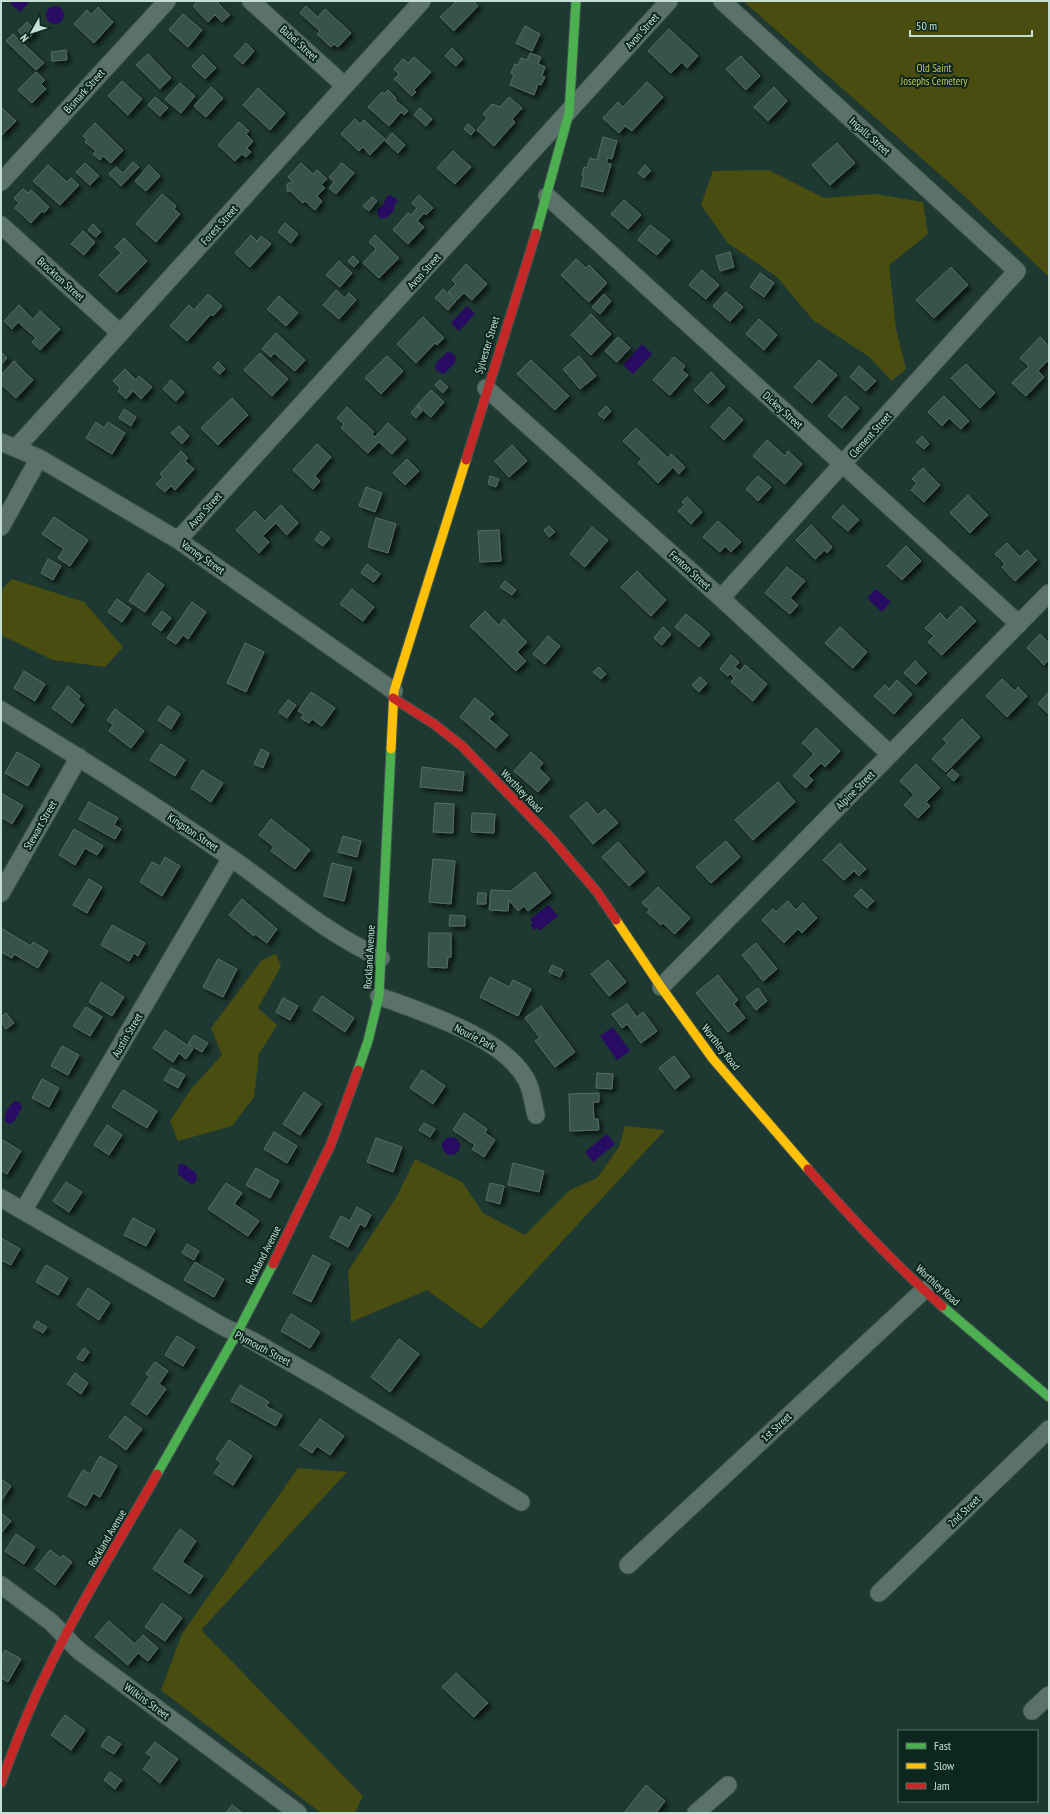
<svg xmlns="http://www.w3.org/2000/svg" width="1050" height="1814" viewBox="0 0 1050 1814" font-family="'PT Sans Narrow',sans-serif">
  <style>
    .green { fill: #4a4d10 }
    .water { fill: #280b62 }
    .building { fill: #385249; stroke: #566e66; filter: url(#shadow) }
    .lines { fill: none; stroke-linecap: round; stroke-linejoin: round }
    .street-casing { stroke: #40564e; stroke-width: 19 }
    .fast-casing { stroke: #40564e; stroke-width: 11 }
    .slow-casing { stroke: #40564e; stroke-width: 11 }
    .jam-casing { stroke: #40564e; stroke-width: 11 }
    .street { stroke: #5a726a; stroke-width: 17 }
    .fast { stroke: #4caf50; stroke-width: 9 }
    .slow { stroke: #ffc107; stroke-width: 9 }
    .jam { stroke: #c62828; stroke-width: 9 }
    .labels { text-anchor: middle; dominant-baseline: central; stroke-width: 4; stroke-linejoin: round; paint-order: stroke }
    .street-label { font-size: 11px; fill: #c2e1d4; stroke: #0d271e }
    .park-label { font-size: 11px; fill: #c6c54e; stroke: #0d271e }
  </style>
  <defs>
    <filter id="shadow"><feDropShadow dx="3.5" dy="3.5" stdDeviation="2" flood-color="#0009"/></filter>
  </defs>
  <rect width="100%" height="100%" fill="#1e3931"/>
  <path class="green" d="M743,1H1049V277L961,193Z
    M769,170L824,198L875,194L923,202L928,234L889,265L896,329L906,369L892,381L868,356L813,320L777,277L728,243L701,205L713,171Z
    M12,579L84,602L123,647L105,667L53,660L1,635V590Z
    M276,954L281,966L258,1008L277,1025L259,1054L254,1097L232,1126L178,1141L170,1121L191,1089L222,1055L211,1028L262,960Z
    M625,1126L665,1130L481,1329L427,1290L351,1322L348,1271L396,1198L415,1159L462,1182L483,1213L525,1235L570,1190L597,1178L619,1147Z
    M298,1468L347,1472L201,1630L363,1796L355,1813H321L161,1690L182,1634Z"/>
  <path class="water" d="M12,1H30L20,12L10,3Z
    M46 15a9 9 0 1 1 18 0a9 9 0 1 1-18 0Z
    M390,195L398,200L394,206V210C390,215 386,220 379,218L377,210L383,205L387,196Z
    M467,306L475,314L459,331L451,323Z
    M642,344L652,354L633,374L623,365Z
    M447,352L452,353L456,357L455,363L444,374L437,371L435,367L437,362Z
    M876,589L891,602L882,612L867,598Z
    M549,905L558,916L539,931L537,928L534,930L530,925L533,923L530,919Z
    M613,1027L630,1051L617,1060L600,1036Z
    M15,1101L19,1102L22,1107L14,1122L8,1124L5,1121C3,1114 10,1105 15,1101Z
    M607,1134L615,1144L593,1162L585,1152Z
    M442 1146a9 9 0 1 1 18 0a9 9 0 1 1-18 0Z
    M182,1163L196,1173L197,1179L195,1183L191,1184L178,1174V1166Z"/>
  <path class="building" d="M198,1H216L230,15L222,22L215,15L208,22L193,6Z
    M457,1H473L478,6L454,31L440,17Z
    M306,6L318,17L325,9L351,33L338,47L334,44L331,47L317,34L320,31L300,13Z
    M98,7L113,22L94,43L74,24L87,10L91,15Z
    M183,14L202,30L188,47L169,30Z
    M27,22L36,31L27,40L18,31Z
    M525,26L540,34L532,51L516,43Z
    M669,29L698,56L687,68L682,62L671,73L648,51Z
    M13,34L44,63L36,70L6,41Z
    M246,43L254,51L243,64L234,56Z
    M452,48L463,59L456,66L445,56Z
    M66,50L67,60L52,61L51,52Z
    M530,53L541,57L538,64L545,67L542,76L545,77L541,85L538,84L534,95L510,85L514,74L511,73L515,64L518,65L521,58L527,60Z
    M148,54L171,78L160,89L136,65Z
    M203,55L216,68L205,79L192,66Z
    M741,56L760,76L746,90L726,69Z
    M414,57L431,72L414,90L416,92L412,96L394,79L399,74L394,69L403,59L408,63Z
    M36,72L45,80L41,84L46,89L32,103L18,90Z
    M122,81L142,99L128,115L108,96Z
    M647,82L663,97L632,131L625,126L619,133L603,118L618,102L623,107Z
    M180,83L195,96L181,113L165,99Z
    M211,87L223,98L206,117L194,106Z
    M774,87L787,101L768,121L754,107Z
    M258,88L285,113L270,130L243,105Z
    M388,90L396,98L395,100L408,111L404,115L401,112L389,126L368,107L382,92L384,94Z
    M155,97L168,108L160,116L148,105Z
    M509,97L522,108L512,119L515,122L494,146L477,130L487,118L483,114L492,104L500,107Z
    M1,107L16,121L1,136Z
    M420,108L432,119L426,126L414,115Z
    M355,119L360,124L364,120L385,139L370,155L363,147L359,151L341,134Z
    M239,122L249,131L246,134L253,141L247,148L251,152L246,157L242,154L235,161L218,145Z
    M95,123L123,150L111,163L103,156L100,160L93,154L96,151L85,142L87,140L83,136Z
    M468,124L475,130L471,135L464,129Z
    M392,133L405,145L398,153L385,141Z
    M603,137L617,141L612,159L608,158L606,163L611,164L603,192L581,186L584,176L582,175L584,167L587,168L590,158L597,160Z
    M837,143L855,163L830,185L812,165Z
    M453,151L471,167L455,184L437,168Z
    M133,162L139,167L121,186L109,174L116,167L123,173Z
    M85,163L99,176L90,185L76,172Z
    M301,163L313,174L317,170L327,179L321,185L325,188L317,196L322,201L315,210L305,201L303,203L290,191H287V184L293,182L288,177Z
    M342,163L354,173L336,194L329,188L334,182L329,177Z
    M48,165L67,182L71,178L79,185L60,205L33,181Z
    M149,165L160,176L146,191L135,181Z
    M645,165L651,171L644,178L638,173Z
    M23,189L28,193L31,190L49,207L44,213L42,211L31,223L15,208L19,203L14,198Z
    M162,194L176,206L174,209L180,214L156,242L136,224Z
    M419,195L433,208L426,215L424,213L417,221L424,227L408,244L393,230L408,213L411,215L417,208L412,203Z
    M372,197L377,201L369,211L363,206Z
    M624,200L641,215L628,229L611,214Z
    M285,223L298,234L291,243L278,232Z
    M93,224L101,232L96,237L88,230Z
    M650,225L670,240L657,255L638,240Z
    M83,231L95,242L84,255L71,244Z
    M251,235L257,241L261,236L271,244L250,267L235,253Z
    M375,235L399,258L379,278L363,263L376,249L369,242Z
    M124,238L147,261L117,292L99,275L121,253L115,247Z
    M730,252L734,267L720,271L716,256Z
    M353,256L359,262L354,267L348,261Z
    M576,259L586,268L589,265L607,283L589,302L561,275Z
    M339,261L352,273L340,287L326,275Z
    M466,264L487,284L472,300L464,293L457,300L448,292L456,284L452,280Z
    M951,267L968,285L934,318L916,300Z
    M702,270L719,285L706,299L689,285Z
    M760,273L774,283L764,297L750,287Z
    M443,289L456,301L448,310L435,298Z
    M336,290L345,298L349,293L356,300L339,319L323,305Z
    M726,292L743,307L730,321L713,306Z
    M208,294L222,306L213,316L211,314L187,341L170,326L189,305L194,310Z
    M604,294L611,301L600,314L592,307Z
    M279,296L298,313L286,326L267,309Z
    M19,305L33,319L40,311L60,329L40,350L32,342L36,338L18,322L12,329L4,321Z
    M591,314L611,334L591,355L571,335Z
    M423,317L444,338L437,345L435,343L416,363L397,344Z
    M759,319L777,335L764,350L746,334Z
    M276,333L305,360L295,371L274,353L271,357L262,349Z
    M618,337L630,348L617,362L605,351Z
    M1040,337L1049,346V363L1047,361L1038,371L1044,377L1026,396L1012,383L1029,366L1020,358Z
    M1,352L7,358L1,365Z
    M260,353L288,379L272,396L244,370Z
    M387,356L403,371L381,394L365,378Z
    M579,356L596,376L580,389L563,369Z
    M674,357L685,366L682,370L688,375L670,395L653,380Z
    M531,360L569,396L555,410L517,374Z
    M819,360L837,375L812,403L794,387Z
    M14,361L33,380L16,398L1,384V375Z
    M218,362L225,369L220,374L213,368Z
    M966,364L995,393L980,408L951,378Z
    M859,366L876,381L866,391L850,377Z
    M125,369L136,380L139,376L152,387L141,399L133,391L126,399L118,391L120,388L113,381Z
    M711,372L725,387L708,404L694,390Z
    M171,380L184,392L176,401L163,389Z
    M440,380L448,387L443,393L435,385Z
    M431,390L444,402L431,417L417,405Z
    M845,396L859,408L842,428L828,416Z
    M944,396L969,421L961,429L949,418L942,426L928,412Z
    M232,398L248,415L218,445L201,428Z
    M417,406L422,411L416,418L411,413Z
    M606,406L611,411L604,419L598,414Z
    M347,407L374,432L372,434L375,437L388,423L406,439L392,454L379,442L368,453L341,428L344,424L337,418Z
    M729,407L743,420L724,440L711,427Z
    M124,409L136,417L131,426L119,418Z
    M96,422L104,428L108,422L125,433L112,454L86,438Z
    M179,426L189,436L182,444L171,433Z
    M636,428L668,458L671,454L685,467L679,474L673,467L658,483L638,463L642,459L623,441Z
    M922,436L929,444L924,449L916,442Z
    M767,440L785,456L788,451L802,464L785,484L753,456Z
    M317,444L331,457L315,476L320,481L313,489L293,470Z
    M512,445L527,461L509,477L495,461Z
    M181,451L188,458L185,461L194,469L175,490L171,486L165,492L156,484L163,477L160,474Z
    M407,459L419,471L405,485L393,473Z
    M923,468L940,485L924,502L911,490L917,483L912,479Z
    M490,476L499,479L496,487L488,484Z
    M758,476L771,487L758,501L746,489Z
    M366,487L382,493L375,512L359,506Z
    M968,495L988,515L970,533L950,513Z
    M687,497L702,512L691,524L678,511L685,505L682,502Z
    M281,505L298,523L287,535L276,523L263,536L269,542L259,553L236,530L255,511L265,521Z
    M843,505L859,520L848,531L832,517Z
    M54,517L88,540L70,566L58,558L64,549L42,534Z
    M376,518L396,524L388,553L368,547Z
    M718,521L741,542L731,552L725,546L720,552L703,537Z
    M811,525L832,547L827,553L825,550L815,559L796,540Z
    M549,526L555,532L549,537L544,530Z
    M592,527L608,540L585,567L570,554Z
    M499,530L501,561L480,562L478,531Z
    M321,531L330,538L323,546L315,540Z
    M1007,543L1020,557L1027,550L1037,560L1015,581L1002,567L1005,564L995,554Z
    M906,546L921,561L902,580L887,566Z
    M48,559L61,566L53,580L41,573Z
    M367,564L380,574L374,582L361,573Z
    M787,567L805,581L790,598L798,605L790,614L765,593Z
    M637,571L666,600L651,616L621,587Z
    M148,573L164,585L145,612L129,601Z
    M505,581L516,590L512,595L500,587Z
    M352,589L374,607L363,621L340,604Z
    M117,599L131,609L122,622L108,612Z
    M192,602L206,612L188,639L183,635L176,644L167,638Z
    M961,606L976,621L942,655L928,642L934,636L925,628L940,613L947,620Z
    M162,611L171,618L161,631L152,624Z
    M485,611L499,625L504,619L527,642L517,652L526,661L516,671L470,626Z
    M686,614L710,634L699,647L675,627Z
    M663,627L671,634L662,645L654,638Z
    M840,627L867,652L853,668L825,643Z
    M1040,634L1049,643V660L1044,665L1027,648Z
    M548,636L560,646L545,664L533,654Z
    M245,643L264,652L246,692L227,683Z
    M731,655L739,662L735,667L740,671L745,665L767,684L753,701L731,682L734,678L730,674L728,676L720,669Z
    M915,661L927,673L916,684L904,673Z
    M599,667L606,674L601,679L593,672Z
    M24,671L45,684L35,701L14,688Z
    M700,677L707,683L699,692L692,685Z
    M1002,679L1015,691L1018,687L1027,696L1007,717L986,696Z
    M897,680L912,694L894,714L874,696L885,685L889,689Z
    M68,686L80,696L78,700L84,705L72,723L52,708Z
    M311,692L335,708L322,726L312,719L309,723L301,718L304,714L298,711Z
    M1049,692V714L1038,704Z
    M475,698L494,714L489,719L508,735L496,748L460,717Z
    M288,700L296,705L287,718L279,712Z
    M168,706L180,714L171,729L158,720Z
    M115,709L144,731L131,748L109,731L113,725L107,720Z
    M962,719L980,737L946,772L932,759L947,743L943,739Z
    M816,728L840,751L825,767L821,763L808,776L813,780L806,788L793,776L814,754L802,743Z
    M161,744L185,760L175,776L150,760Z
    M261,749L269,753L263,768L254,764Z
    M17,752L40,765L28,786L5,773Z
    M531,752L543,763L539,768L550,779L538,792L514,771Z
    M916,764L940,788L926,802L930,806L918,818L904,805L914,795L900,781Z
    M422,767L464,772L462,791L420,787Z
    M952,769L959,775L954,781L947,775Z
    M202,770L223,783L211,802L191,788Z
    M778,782L795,802L753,840L735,820Z
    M1,793L23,806L12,824L1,817Z
    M89,802L118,818L114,825L121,829L115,839L79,819Z
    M587,802L598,815L605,809L618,823L593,844L570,816Z
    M435,803L454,804L453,833L433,832Z
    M472,813L495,814L494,833L471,832Z
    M271,819L310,850L295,869L271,851L274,847L259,835Z
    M74,829L103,846L97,855L85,848L75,865L59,855Z
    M343,836L361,841L357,857L338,852Z
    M726,841L740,857L711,883L696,867Z
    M618,842L645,872L629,886L602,857Z
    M840,843L866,869L859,876L854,871L844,880L823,860Z
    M165,857L180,866L162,896L140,882L152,862L160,866Z
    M433,859L455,861L451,904L429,902Z
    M332,863L352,868L344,901L324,896Z
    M535,872L551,893L528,911L524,906L518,911L509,900L508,911L489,910L491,890L511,891Z
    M89,879L102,887L87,913L73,905Z
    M658,887L690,918L675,934L663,923L661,925L647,912L650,910L642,903Z
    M861,889L874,901L867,908L854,896Z
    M478,893H486V904H477Z
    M242,899L277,929L267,943L255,934L254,936L229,915Z
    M788,901L796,910L803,903L817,918L802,933L798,929L784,943L762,920L773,909L776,912Z
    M450,915L465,916V926H449Z
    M112,925L145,943L138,956L134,953L129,961L101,945Z
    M1,928L31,946L33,942L48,951L38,968L14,954L12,958L1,952Z
    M429,933H451V957H448L447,968L428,967Z
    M756,943L777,969L763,981L742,955Z
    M218,959L237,969L223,997L203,987Z
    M608,960L626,982L609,996L591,974Z
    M552,965L563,970L560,977L549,972Z
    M718,975L738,1000L734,1004L745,1018L728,1032L696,993Z
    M490,977L509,987L513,980L531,989L518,1016L480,997Z
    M101,982L124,997L112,1016L89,1002Z
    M758,988L767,1001L756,1010L746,997Z
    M322,996L354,1018L345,1032L313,1010Z
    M283,998L298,1006L290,1020L276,1012Z
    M627,1004L637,1017L643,1012L657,1031L641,1043L627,1024L622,1028L612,1014Z
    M541,1006L575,1052L555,1067L535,1041L540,1038L525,1018Z
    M86,1007L102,1017L90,1036L73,1026Z
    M6,1013L14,1023L6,1029L1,1022V1017Z
    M165,1030L193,1049L186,1059L179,1053L173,1062L153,1048Z
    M194,1035L208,1043L202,1052L188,1044Z
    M62,1046L79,1055L68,1075L51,1066Z
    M674,1056L690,1077L675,1089L659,1068Z
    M171,1068L185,1075L178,1088L164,1080Z
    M422,1070L445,1086L433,1104L410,1088Z
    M597,1073L613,1074L612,1089L596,1088Z
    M42,1079L59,1088L49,1107L32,1098Z
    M123,1090L157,1111L147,1128L112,1107Z
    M304,1092L321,1104L300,1135L283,1124Z
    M599,1093V1102H593L594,1119H598L599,1130L570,1131L569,1094Z
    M464,1113L487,1129L485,1133L495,1140L484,1157L472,1149L475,1145L453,1130Z
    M424,1123L435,1129L430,1137L419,1130Z
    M107,1125L122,1135L109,1155L94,1145Z
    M274,1132L297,1146L287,1163L264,1149Z
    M376,1138L402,1147L393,1172L367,1162Z
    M1,1139L21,1151L7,1174L1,1170Z
    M513,1163L544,1171L539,1192L508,1185Z
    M256,1168L279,1181L270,1198L246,1185Z
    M66,1182L82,1192L69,1212L53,1201Z
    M226,1183L242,1193L234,1204L259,1221L248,1236L208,1209Z
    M490,1183L504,1186L500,1204L486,1200Z
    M357,1207L371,1215L365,1227L360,1224L348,1247L330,1237L341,1216L350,1221Z
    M133,1218L155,1230L146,1246L124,1235Z
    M1,1238L20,1249L11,1265L1,1260Z
    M187,1244L199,1251L194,1260L182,1253Z
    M313,1255L330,1264L311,1302L293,1293Z
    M195,1262L224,1279L214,1297L184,1280Z
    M46,1265L68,1278L58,1295L36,1282Z
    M88,1288L110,1303L99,1320L77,1305Z
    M291,1314L320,1332L310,1348L281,1331Z
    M37,1321L47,1327L43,1333L33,1327Z
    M177,1336L195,1347L183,1366L165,1355Z
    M399,1339L419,1354L390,1392L371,1377Z
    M84,1348L89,1352L83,1361L77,1358Z
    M155,1362L168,1371L159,1384L166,1389L147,1415L131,1404L150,1376L146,1374Z
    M75,1373L88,1383L81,1394L67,1384Z
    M240,1385L269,1402L266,1406L282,1415L276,1426L231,1401Z
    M125,1416L142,1429L126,1450L109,1437Z
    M320,1419L344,1436L330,1455L317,1446L312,1453L300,1445Z
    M229,1440L252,1456L233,1485L214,1473L221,1463L216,1459Z
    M100,1456L117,1466L100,1497L93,1493L86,1506L68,1496L83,1470L90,1474Z
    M1,1479L11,1486L1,1501Z
    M1,1513L11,1521L1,1533Z
    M180,1529L196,1541L182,1562L203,1576L190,1594L153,1569Z
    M16,1534L35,1547L24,1564L5,1551Z
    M50,1550L61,1558L63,1555L72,1562L55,1585L35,1569Z
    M162,1603L182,1618L165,1641L145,1627Z
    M109,1621L135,1644L143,1635L158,1648L148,1661L138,1653L128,1665L95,1637Z
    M5,1650L21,1659L8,1682L1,1678V1659Z
    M456,1673L488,1703L474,1717L442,1687Z
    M65,1715L85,1730L71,1750L51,1735Z
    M108,1736L121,1744L114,1754L101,1746Z
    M155,1742L178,1759L160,1783L143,1769L152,1757L146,1753Z
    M110,1772L122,1780L115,1789L104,1780Z
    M646,1785L665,1801L656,1813H624Z
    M232,1805L243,1813H226Z"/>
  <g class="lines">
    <defs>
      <path id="street" d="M251,1L345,86
        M1,182L167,1
        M547,196L1019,624
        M1,225L120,333
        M486,388L721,598L890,754
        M1,442L39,458L178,540L394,691
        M16,448L422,1
        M1,527L39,458
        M178,540L669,1
        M721,598L1017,271L722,1
        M1,710C79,757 156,806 231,858C280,892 326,934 381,958
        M1,893L79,757
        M661,987L1049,593
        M379,996C423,1013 502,1036 526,1079C532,1089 533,1104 536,1115
        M1,1198L222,1326L253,1341L331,1386L521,1502
        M23,1211L231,858
        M628,1565L924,1290
        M1,1585L51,1622L78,1650L298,1813
        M879,1593L1049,1429
        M1032,1711L1049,1695
        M696,1813L728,1785"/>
      <path id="fast" d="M536,233L569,113L576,1
        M358,1070L368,1041L379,996L391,749
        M942,1306L1049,1397
        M157,1474L237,1333L273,1264"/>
      <path id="slow" d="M391,749L394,691L466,460
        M616,920L661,987L713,1059L808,1169"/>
      <path id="jam" d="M466,460L536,233
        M393,698L434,724L462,746L551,838L597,892L616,920
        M808,1169C850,1217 894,1264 942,1306
        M273,1264L331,1144L358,1070
        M1,1783C14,1747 28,1711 45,1676C77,1608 120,1540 157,1474"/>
    </defs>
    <use href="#street" class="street-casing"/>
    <use href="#fast" class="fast-casing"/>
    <use href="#slow" class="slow-casing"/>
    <use href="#jam" class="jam-casing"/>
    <use href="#street" class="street"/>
    <use href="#fast" class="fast"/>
    <use href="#slow" class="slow"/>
    <use href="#jam" class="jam"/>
  </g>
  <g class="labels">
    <g class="street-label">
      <text transform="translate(642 31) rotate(-48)">Avon Street</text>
      <text transform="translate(299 43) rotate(42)">Babel Street</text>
      <text transform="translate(84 91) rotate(-48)">Bismark Street</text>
      <text transform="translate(870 136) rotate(42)">Ingalls Street</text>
      <text transform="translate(219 225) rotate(-48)">Forest Street</text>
      <text transform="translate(424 271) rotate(-48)">Avon Street</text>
      <text transform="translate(61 279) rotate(42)">Brockton Street</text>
      <text transform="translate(487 345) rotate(-73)">Sylvester Street</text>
      <text transform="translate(783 410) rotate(42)">Dickey Street</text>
      <text transform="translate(870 435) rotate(-48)">Clement Street</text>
      <text transform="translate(205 510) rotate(-48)">Avon Street</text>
      <text transform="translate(203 557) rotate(35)">Varney Street</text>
      <text transform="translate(690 570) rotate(42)">Fenton Street</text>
      <text transform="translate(855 790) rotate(-45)">Alpine Street</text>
      <text transform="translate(522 791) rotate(46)">Worthley Road</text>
      <text transform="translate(40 825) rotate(-60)">Stewart Street</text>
      <text transform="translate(193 832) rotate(34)">Kingston Street</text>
      <text transform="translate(369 957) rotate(-87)">Rockland Avenue</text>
      <text transform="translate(127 1035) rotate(-60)">Austin Street</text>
      <text transform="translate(475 1037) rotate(27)">Nourie Park</text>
      <text transform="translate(721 1047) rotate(52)">Worthley Road</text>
      <text transform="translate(263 1255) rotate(-63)">Rockland Avenue</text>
      <text transform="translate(938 1285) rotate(42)">Worthley Road</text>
      <text transform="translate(263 1348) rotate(28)">Plymouth Street</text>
      <text transform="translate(776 1427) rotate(-43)">1st Street</text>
      <text transform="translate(964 1511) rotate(-44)">2nd Street</text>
      <text transform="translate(107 1538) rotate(-60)">Rockland Avenue</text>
      <text transform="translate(147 1701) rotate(36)">Wilkins Street</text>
    </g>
    <g class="park-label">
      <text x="934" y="68">Old Saint<tspan x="934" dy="13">Josephs Cemetery</tspan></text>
    </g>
  </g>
  <rect width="1050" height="1814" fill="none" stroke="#c2e1d4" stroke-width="4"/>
  <rect x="898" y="1730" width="140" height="72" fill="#0d271e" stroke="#557167"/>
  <rect x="906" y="1743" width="20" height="6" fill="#4caf50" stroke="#557167"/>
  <text x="934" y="1750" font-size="12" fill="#c2e1d4">Fast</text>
  <rect x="906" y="1763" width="20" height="6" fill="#ffc107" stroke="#557167"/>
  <text x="934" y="1770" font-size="12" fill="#c2e1d4">Slow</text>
  <rect x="906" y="1783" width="20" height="6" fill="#c62828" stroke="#557167"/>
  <text x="934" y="1790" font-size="12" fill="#c2e1d4">Jam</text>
  <g transform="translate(32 32) rotate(231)" stroke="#0d271e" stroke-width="3" paint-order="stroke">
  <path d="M0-3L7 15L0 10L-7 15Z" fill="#c2e1d4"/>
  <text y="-6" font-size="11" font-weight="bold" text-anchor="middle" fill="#c2e1d4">N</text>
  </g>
  <path d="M910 30v6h122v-6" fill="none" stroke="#c2e1d4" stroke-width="2"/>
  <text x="916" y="30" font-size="12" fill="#c2e1d4" stroke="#0d271e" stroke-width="3" paint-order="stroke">50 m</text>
</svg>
